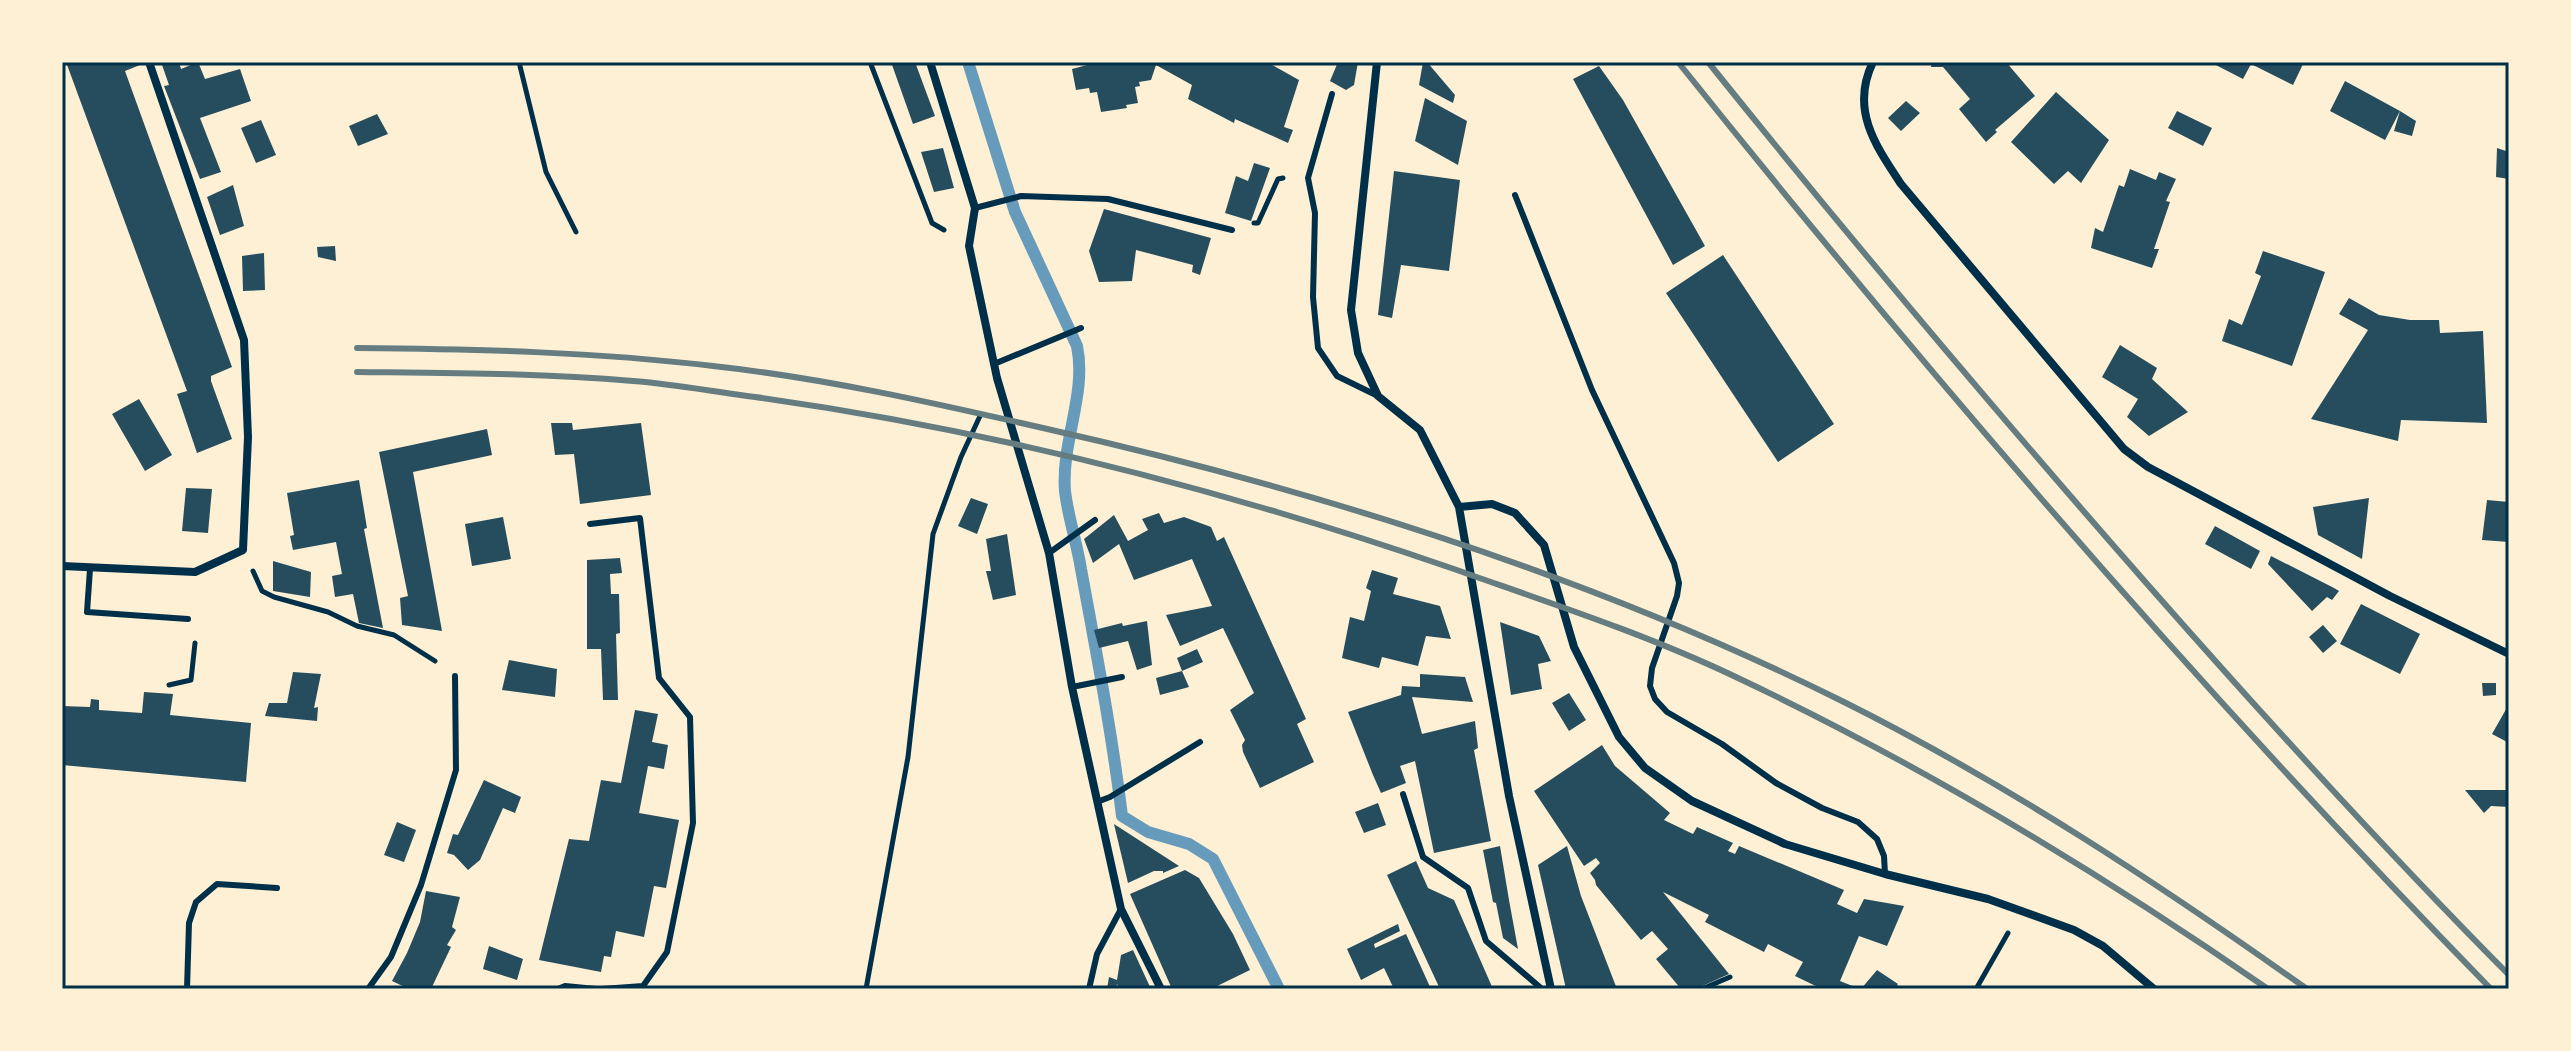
<svg xmlns="http://www.w3.org/2000/svg" width="2571" height="1051" viewBox="0 0 2571 1051" font-family="Roboto,sans-serif">
  <style>
    .lines { fill: none; stroke-linecap: round; stroke-linejoin: round }
    .stream { stroke: #669bbc; stroke-width: 12 }
    .building { fill: #264d5e }
    .path { stroke: #003049; stroke-width: 5 }
    .service { stroke: #003049; stroke-width: 6 }
    .minor { stroke: #003049; stroke-width: 8 }
    .rail { stroke: #657d81; stroke-width: 6 }
    .neatline { fill: none; stroke: #003049; stroke-width: 3 }
  </style>
  <rect width="100%" height="100%" fill="#fdf0d5"/>
  <g class="lines">
    <path class="stream" d="M968,62L1015,212L1077,346C1087,394 1061,442 1065,491C1068,517 1077,543 1081,569C1096,651 1112,733 1122,816L1148,832L1189,844L1213,859L1279,989"/>
  </g>
  <path class="building" d="M66,62H139L140,65L125,71L232,367L211,376V381L232,439L197,453L177,394L187,391Z
    M161,62H179L181,69L198,62L205,79L240,69L251,101L200,118L221,172L200,179L164,86L169,85Z
    M891,62H915L935,116L913,124Z
    M1090,62H1267L1299,80L1284,127L1293,130L1288,143L1235,119L1234,123L1188,99L1192,85L1156,65L1151,80L1139,82L1140,86L1135,87L1138,103L1126,105L1127,108L1101,112L1097,92L1090,93L1089,88L1076,90L1072,69L1091,64Z
    M1338,62H1358L1354,85L1346,90L1330,81Z
    M1423,62H1427L1455,95L1453,103L1419,85Z
    M1932,62H2006L2035,96L1995,130L1997,132L1986,142L1959,109L1970,99L1943,67H1931Z
    M2210,62H2304L2293,85L2251,64L2243,79Z
    M1599,66L1623,100L1705,246L1673,265L1573,79Z
    M2345,81L2400,111L2416,121L2412,136L2394,131L2400,111L2385,140L2330,111Z
    M2056,92L2109,140L2081,183L2068,171L2054,184L2011,142Z
    M1425,98L1467,121L1458,165L1415,141Z
    M1906,101L1920,113L1901,131L1888,118Z
    M2177,111L2212,128L2203,146L2168,128Z
    M377,114L388,134L358,146L349,126Z
    M261,120L276,155L256,163L241,128Z
    M943,148L954,188L934,192L921,152Z
    M2497,148L2509,152V179L2496,177Z
    M1254,163L1270,168L1251,221L1225,213L1236,176L1248,181Z
    M2130,169L2156,180L2159,172L2176,179L2166,201L2170,202L2154,249H2159L2152,268L2091,248L2095,228L2103,232L2119,185L2124,187Z
    M1394,171L1460,180L1449,271L1401,265L1392,318L1378,315Z
    M233,185L244,226L220,235L207,197Z
    M1104,209L1211,238L1200,275L1192,272L1193,265L1136,250L1132,281L1099,282L1089,251Z
    M335,246L336,261L318,257L317,247Z
    M2263,251L2325,272L2292,366L2222,341L2229,319L2242,325L2261,276L2255,273Z
    M264,253L265,290L243,291L242,256Z
    M1723,255L1834,424L1778,462L1666,293Z
    M2349,298L2379,315L2410,320H2439L2440,333L2483,331L2487,423L2401,420L2398,441L2311,419L2368,330L2339,314Z
    M2120,345L2157,368L2152,379L2188,412L2149,436L2127,417L2138,399L2102,377Z
    M139,399L172,455L145,471L112,414Z
    M551,423H572L573,430L641,423L651,495L580,504L574,454L555,455Z
    M487,429L492,455L413,472L442,631L402,625L400,598L408,596L379,452Z
    M359,480L367,528L364,529L383,628L359,623L353,594L335,597L332,576L342,574L336,542L293,550L290,536L294,535L287,493Z
    M186,488L212,489L208,533L182,531Z
    M971,498L988,504L977,534L958,526Z
    M2369,498L2362,559L2318,535L2313,507Z
    M2487,500L2509,502V542L2482,540Z
    M1159,513L1164,523L1184,517L1211,527L1217,541L1224,537L1306,719L1297,724L1314,762L1260,788L1243,752L1242,745L1245,740L1230,710L1254,693L1223,628L1180,646L1166,615L1212,606L1192,559L1134,580L1119,544L1093,563L1084,539L1114,515L1128,541L1148,530L1142,519Z
    M503,517L511,559L472,566L465,524Z
    M2215,526L2260,551L2251,569L2205,544Z
    M1007,534L1016,595L993,600L986,571H991L986,539Z
    M2271,556L2334,588L2339,591L2332,600L2327,597L2312,611L2268,564Z
    M620,558L622,573L610,574L611,594H619L620,633L616,634L618,700H603L601,649H587V560Z
    M273,561L311,572L310,597L273,591Z
    M1372,570L1398,578L1393,594L1440,606L1451,639L1426,636L1418,666L1382,657L1379,668L1342,658L1350,617L1364,621L1371,591L1366,588Z
    M2361,604L2420,634L2400,674L2340,644Z
    M1147,621L1152,665L1137,670L1128,641L1099,648L1094,630L1122,623L1123,626Z
    M1500,622L1539,636L1551,661L1538,664L1542,689L1511,695Z
    M2323,625L2337,641L2323,653L2309,637Z
    M1197,649L1203,662L1182,671L1177,658Z
    M509,660L557,669L555,697L502,690Z
    M1182,671L1189,687L1160,695L1156,678Z
    M293,672L321,674L314,708L318,707L317,721L265,716L269,703H287Z
    M1420,674L1465,677L1473,702L1412,697L1422,734L1475,721L1478,748L1474,750L1491,841L1434,853L1415,761L1400,766L1406,783L1381,793L1373,775L1348,712L1401,695L1402,686L1420,687Z
    M2482,683H2496V695L2483,696Z
    M144,692L173,694L170,715L251,723L246,782L62,765V706L90,707L91,699L99,700V710L142,713Z
    M1569,693L1586,720L1569,731L1552,703Z
    M2509,704V743L2492,734Z
    M635,710L658,714L652,742L668,745L664,769L648,766L639,813L679,820L666,888L654,886L644,937L616,931L611,957L604,956L601,972L539,960L569,839L589,841L601,780L621,783Z
    M1602,745L1615,766L1670,813L1664,820L1693,834L1697,827L1733,843L1728,851L1735,854L1739,846L1844,890L1837,904L1857,913L1864,899L1904,906L1887,946L1859,936L1840,981L1860,989H1822L1795,976L1803,962L1768,944L1764,952L1705,922L1709,915L1663,892L1729,974L1696,989H1681L1656,959L1668,949L1652,931L1641,940L1596,885L1595,880L1590,873L1600,863L1596,858L1584,866L1534,791Z
    M484,780L521,797L515,813L503,808L480,860L468,870L454,855L447,853L453,834L458,835Z
    M2465,790H2509V807L2491,806L2484,813Z
    M1378,803L1386,825L1364,833L1355,812Z
    M397,822L416,830L404,862L384,855Z
    M1114,824L1179,866L1163,873V871H1154L1128,883Z
    M1500,846L1509,900L1518,949L1503,938L1496,903L1493,902L1483,850Z
    M1567,846L1581,896L1617,989H1566L1538,865Z
    M1416,861L1428,888L1454,900L1493,989H1440L1387,875Z
    M1185,870L1199,878L1233,934L1250,970L1211,989H1172L1130,894Z
    M426,891L460,897L452,927L456,930L447,945L451,947L431,989H409L392,981L407,953L420,922Z
    M1398,924L1400,931L1374,944L1375,948L1406,934L1431,989H1394L1384,968L1361,980L1347,949Z
    M489,946L523,959L517,980L483,969Z
    M1133,950L1151,989H1119L1117,984L1116,989H1107L1109,977L1117,980L1121,955Z
    M1877,970L1898,984L1897,985L1903,989H1861Z"/>
  <g class="lines">
    <path class="path" d="M519,62L546,172L576,232
      M870,62L932,223L944,230
      M1254,223H1258L1278,179L1283,178
      M253,571L262,591L274,597L328,612L357,626L394,635L435,661
      M169,685L191,680L195,643
      M866,989L908,757L933,534L961,457L980,416
      M1702,989L1730,977
      M1976,989L2008,933"/>
    <path class="service" d="M1332,94L1308,178L1315,213L1313,297L1318,348L1337,376L1378,396
      M1515,195L1592,390L1674,563L1679,583L1677,596L1652,668L1650,686L1655,699L1667,712L1722,744L1776,783L1822,808L1858,822L1877,839L1884,856L1885,874
      M975,208L1021,196L1108,199L1232,230
      M994,364L1081,328
      M590,524L640,518L659,678L690,717L693,823L667,952L643,986L602,989
      M1049,553L1095,520
      M90,569L87,612L188,619
      M1072,687L1122,677
      M1403,794L1423,857L1468,888L1486,941L1542,989
      M1097,802L1110,797L1200,742
      M187,989L189,923L196,902L217,884L277,888
      M368,989L391,957L421,885L456,770L455,676
      M558,989L565,986L596,989
      M1089,989L1097,954L1121,909"/>
    <path class="minor" d="M930,62L975,208L969,246L997,378L1049,553L1072,687L1121,909L1161,989
      M1377,62L1351,310L1358,353L1378,396L1420,430L1459,507L1509,796L1551,989
      M1873,62C1850,109 1875,145 1901,184L2124,449L2148,467L2390,596L2509,654
      M1459,507L1492,504L1515,513L1544,545L1574,647L1619,737L1645,768L1692,801L1785,844L1885,874L1988,899L2074,930L2103,946L2154,989
      M62,566L195,572L243,550L248,437L244,340L149,62"/>
    <path class="rail" d="M1678,62C1935,383 2204,695 2491,989
      M1708,62C1851,240 1998,414 2148,585C2265,718 2384,849 2509,975
      M357,348C476,349 595,352 713,366C824,378 934,403 1043,428C1318,490 1591,576 1844,702C2006,783 2159,884 2307,989
      M357,372C449,373 541,373 633,381C674,384 715,392 755,397C992,430 1225,490 1451,568C1547,602 1646,634 1738,678C1924,766 2099,872 2268,989"/>
  </g>
  <rect width="2571" height="1051" fill="none" stroke="#fdf0d5" stroke-width="128"/>
  <rect x="64" y="64" width="2443" height="923" class="neatline"/>
</svg>
